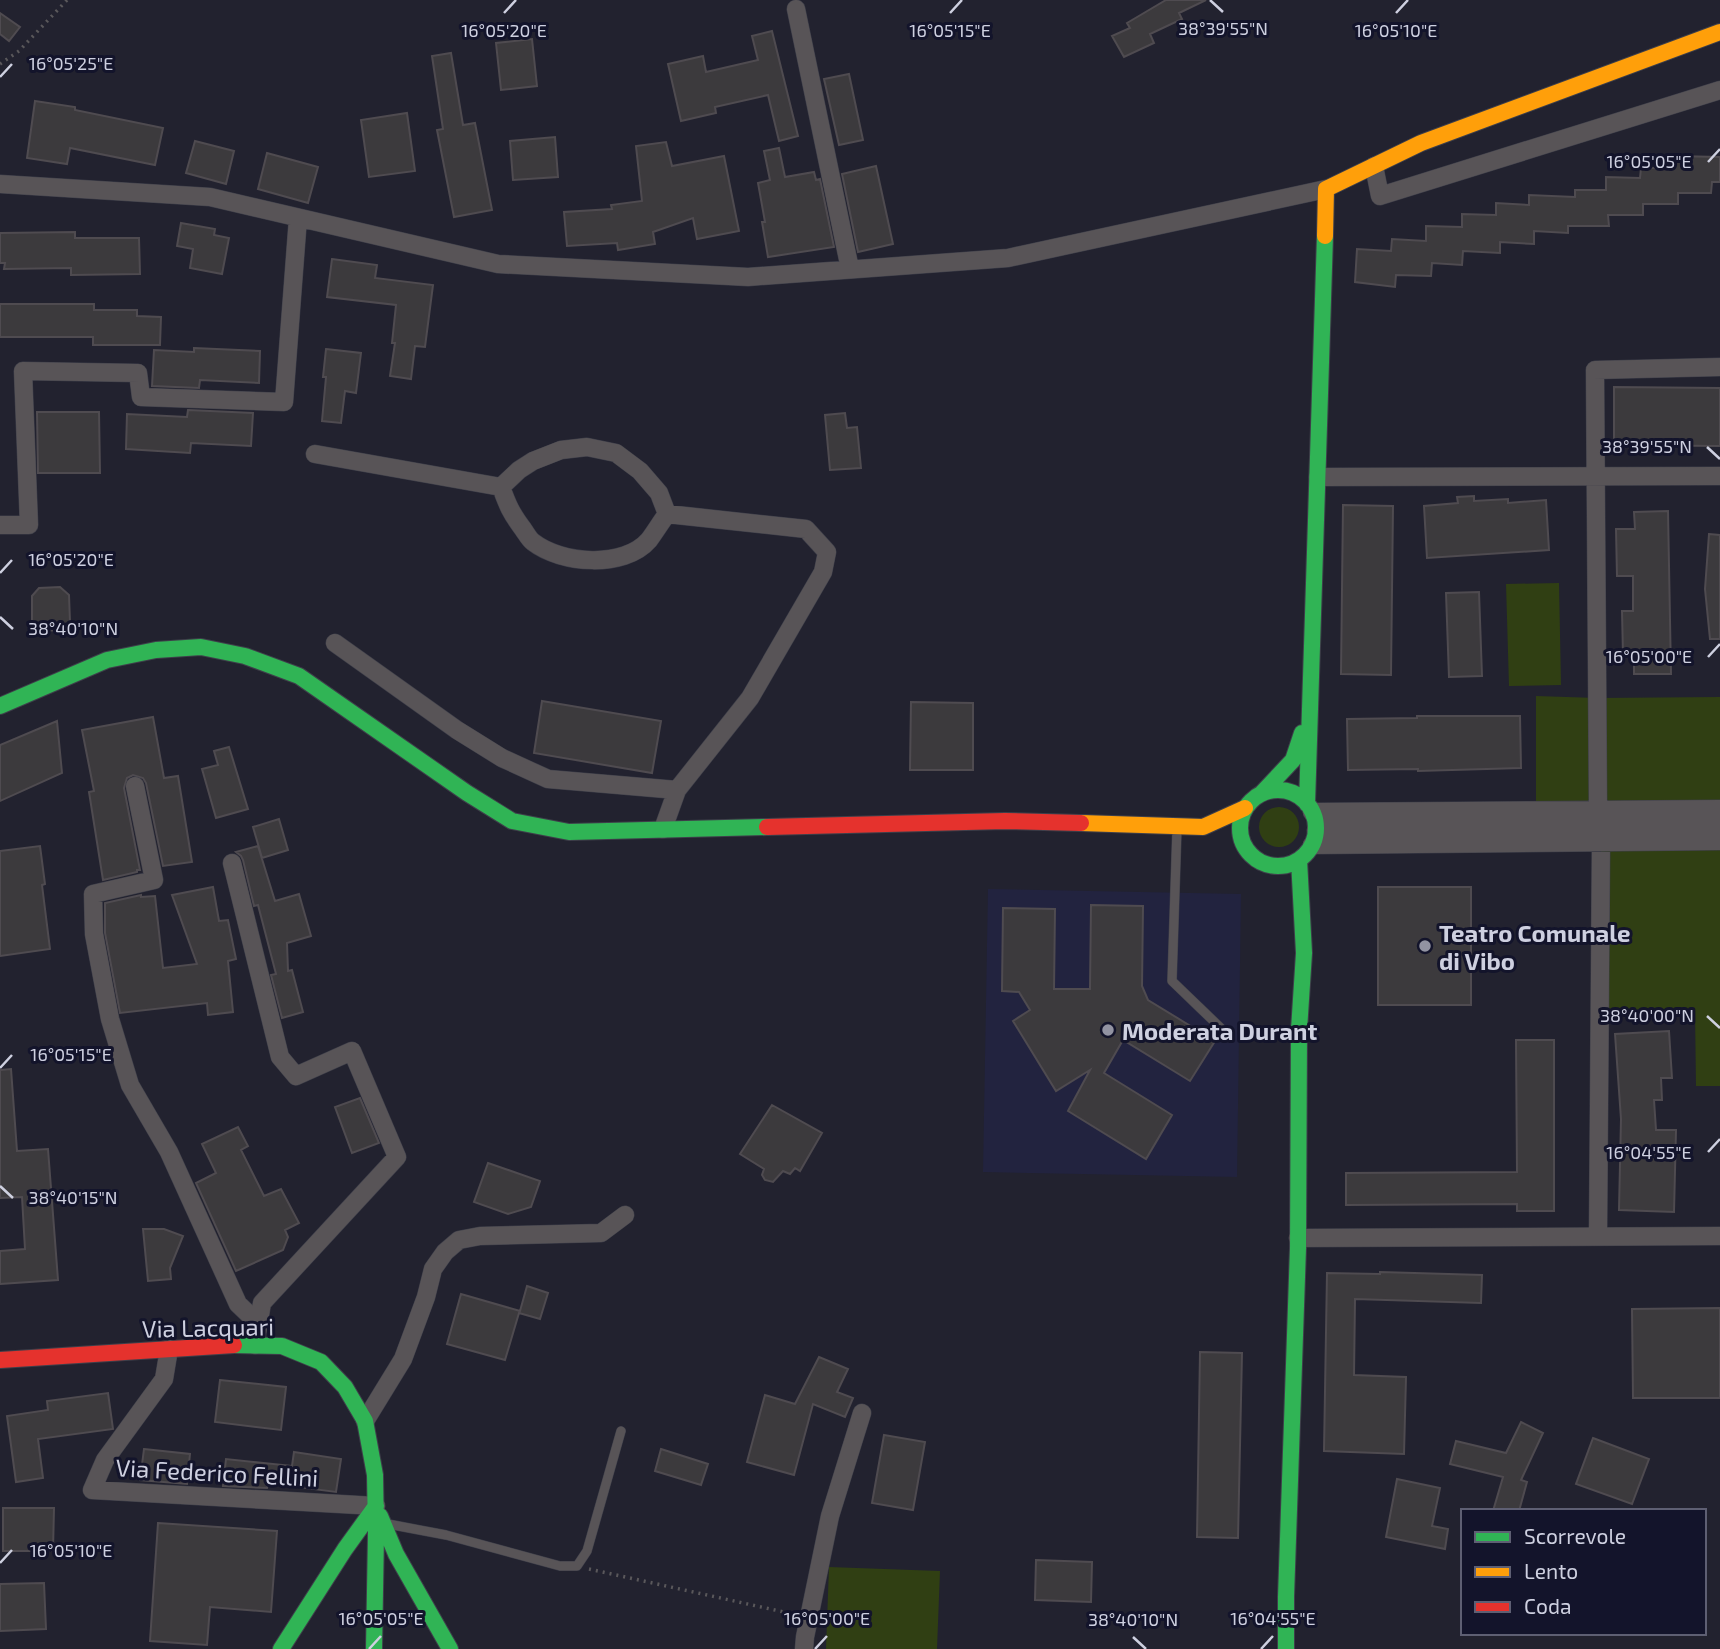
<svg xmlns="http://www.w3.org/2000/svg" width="1720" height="1649" viewBox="0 0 1720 1649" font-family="'Exo 2',sans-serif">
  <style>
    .built { fill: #22233f }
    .green { fill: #303f13 }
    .building { fill: #3c3a3d; stroke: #4f4b50; stroke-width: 2 }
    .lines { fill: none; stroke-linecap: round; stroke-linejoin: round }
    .lane-casing { stroke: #3e3f4a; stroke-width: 10 }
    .street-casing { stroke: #3e3f4a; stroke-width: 19 }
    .fast-casing { stroke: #3e3f4a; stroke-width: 18 }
    .slow-casing { stroke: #3e3f4a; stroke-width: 18 }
    .jam-casing { stroke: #3e3f4a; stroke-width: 18 }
    .path { stroke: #5a585b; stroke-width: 3.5; stroke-dasharray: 2 5; stroke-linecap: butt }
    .lane { stroke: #585457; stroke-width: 9 }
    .street { stroke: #585457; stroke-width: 18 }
    .fast { stroke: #30b455; stroke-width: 16 }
    .slow { stroke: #ff9f0a; stroke-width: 16 }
    .jam { stroke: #e5322d; stroke-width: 16 }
    .ticks { fill: none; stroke: #ced0e0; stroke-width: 2.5 }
    .poi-dot { fill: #9293a2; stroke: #13142b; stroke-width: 2.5 }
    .labels { text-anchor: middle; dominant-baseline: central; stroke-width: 6; stroke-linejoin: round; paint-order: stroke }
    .poi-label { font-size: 24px; font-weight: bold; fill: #ced0e0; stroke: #13142b; text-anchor: start }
    .street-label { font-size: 24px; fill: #ced0e0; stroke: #13142b }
    .ticks-label { font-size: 18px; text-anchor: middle; fill: #ced0e0; stroke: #13142b; stroke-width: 6; stroke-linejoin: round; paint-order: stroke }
  </style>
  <rect width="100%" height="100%" fill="#22222f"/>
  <path class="built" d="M988,889L1241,894L1237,1177L983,1172Z"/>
  <path class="green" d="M1559,583L1561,685L1509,686L1506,584Z
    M1536,696L1597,698L1720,697V809L1536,810Z
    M1259 827a20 20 0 1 1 40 0a20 20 0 1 1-40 0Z
    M1601,841H1720V1086H1696L1695,1011L1600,1009Z
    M829,1567L940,1571L937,1649H826Z"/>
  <path class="building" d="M1166,0H1206L1179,13L1182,19L1150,34L1154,43L1124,57L1112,36L1130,28L1127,23Z
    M0,13L20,27L9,41L0,34Z
    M772,31L798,136L779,141L768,95L715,107L716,113L681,121L668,64L703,56L706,72L758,60L752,36Z
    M532,39L537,86L501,90L496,43Z
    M451,53L463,125L475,123L492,210L454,217L437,130L443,129L432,56Z
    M849,74L863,140L839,145L824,79Z
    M35,101L75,107V110L163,128L155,165L70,148L67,164L27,158Z
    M407,113L415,171L369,177L361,120Z
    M555,137L558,177L513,180L510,141Z
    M195,141L234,151L226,184L186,173Z
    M666,142L672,166L724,156L739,231L697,239L693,218L653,232L655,244L618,250L617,243L567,246L564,212L612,209L611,205L642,201L636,146Z
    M779,148L785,177L814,172L816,180L820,179L834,247L768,257L762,222H765L758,183L770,180L764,151Z
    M267,153L318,167L308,203L258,189Z
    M1675,156L1720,157V182H1712L1711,193H1678V204H1643V215H1608L1609,226H1568V233L1534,231V244L1500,242V253L1463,251L1462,265L1432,263L1431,276L1396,275L1395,287L1355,282L1357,249L1391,251L1392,239L1426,241V226L1462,227V214L1496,215V203L1529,205V195L1575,197V190H1606V177L1640,178L1641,168H1675Z
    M876,166L893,244L858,252L842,174Z
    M181,223L215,229L214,235L229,238L222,274L190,268L193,249L177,246Z
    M75,232V238H139L140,274L71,275V268L4,269L5,263H0V233Z
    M332,259L377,265L375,278L433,285L425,347L415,346L411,379L390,376L395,343H392L396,305L327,297Z
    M0,304H94V310H137V316L161,317L160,345H93V337H0Z
    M194,348L260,351L259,383L200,380L199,388L152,386L154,350L194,352Z
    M326,349L361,353L356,393L345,391L341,423L322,421L326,377H323Z
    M1614,387L1720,388V446L1614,445Z
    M188,410L253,413L251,446L191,443L190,453L126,449L127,414L187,417Z
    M37,412H99L100,473H38Z
    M845,413L847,428L857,427L861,468L830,470L825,415Z
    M1474,496V501L1508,499V503L1546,500L1549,550L1427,558L1424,506L1458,503L1457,497Z
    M1343,505L1393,506L1391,675L1341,674Z
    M1668,511L1671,674H1634V655H1623L1622,611H1633V576H1617L1616,529H1635L1634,512Z
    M1709,534L1720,535V639H1710L1705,589Z
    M60,587L69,595L70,622L61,630L40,631L32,625V596L39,588Z
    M1479,592L1482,676L1449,677L1446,593Z
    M542,701L661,721L652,773L534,753Z
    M911,702L973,703V770H910Z
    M1417,716H1520L1521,768L1418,771V769L1348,770L1347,719L1417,718Z
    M153,717L164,778L178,776L192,862L163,866L146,783L143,778L133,775L127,778L124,788L140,870H137V872L103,880L89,792L94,791L82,730Z
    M57,721L62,773L0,801V745Z
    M229,747L248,809L216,818L202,769L218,765L214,751Z
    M279,819L288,850L262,858L253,827Z
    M40,846L45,884L42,885L50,949L0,956V851Z
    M258,846L275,901L299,894L311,936L287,943L288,971L292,970L303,1012L282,1018L271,975L276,974L258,905L254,906L243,860L241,856L236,852Z
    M213,887L219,921L228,920L236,959L228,961L233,1012L208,1015L207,1003L120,1013L105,933V903L141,895V897L155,896L163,968L197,964L172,895Z
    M1378,887H1471V1005H1378Z
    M1091,905L1143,906L1142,986L1148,1000L1215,1041L1190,1081L1123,1040L1104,1073L1172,1115L1146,1159L1068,1111L1090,1070L1056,1091L1013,1021L1030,1010L1019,992L1002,991L1003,908L1055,909L1054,989H1090Z
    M1669,1031L1672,1078H1661L1662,1100H1654L1656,1130H1676L1674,1212L1619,1210L1621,1119L1615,1034Z
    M1516,1040H1554V1211H1517V1204L1346,1205V1173L1517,1172Z
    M11,1069L17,1151L48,1149L58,1280L0,1284V1251L25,1249L22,1197L0,1198V1070Z
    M360,1098L379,1143L352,1153L335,1107Z
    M772,1105L822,1133L800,1171L795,1168L790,1174L783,1171L773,1182L765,1180L762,1175L764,1169L740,1154Z
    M238,1127L248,1146L241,1150L264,1196L281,1189L299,1223L285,1230L288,1237L283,1250L236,1271L196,1183L216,1173L202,1144Z
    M488,1163L540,1181L531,1207L508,1214L474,1202Z
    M143,1229H164L183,1236L170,1268L171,1279L148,1281Z
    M1380,1272L1482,1275L1481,1303L1355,1299L1354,1375L1406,1377L1404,1454L1324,1451L1327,1273L1380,1274Z
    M527,1286L548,1293L540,1319L519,1313L505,1360L447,1344L461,1294L520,1311Z
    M1720,1308V1398H1633L1632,1309Z
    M1200,1352L1242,1353L1238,1538L1197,1537Z
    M819,1357L848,1369L837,1392L853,1398L845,1417L813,1404L794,1475L747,1462L765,1395L795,1404Z
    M220,1380L286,1387L281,1430L215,1422Z
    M108,1393L113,1429L38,1439L43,1478L16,1482L7,1416L48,1410L47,1401Z
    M1521,1422L1543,1433L1521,1480L1527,1482L1519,1511H1493L1503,1477L1450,1464L1456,1441L1506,1453Z
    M884,1435L925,1442L913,1510L872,1503Z
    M1593,1438L1649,1459L1632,1504L1576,1484Z
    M144,1449L190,1454L187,1484L140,1480Z
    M661,1449L708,1464L701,1485L655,1471Z
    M294,1452L341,1459L336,1492L268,1483L267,1488L223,1486L226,1459L292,1466Z
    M1397,1479L1440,1488L1432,1526L1448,1529L1445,1549L1386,1537Z
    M3,1508H54L53,1551H3Z
    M158,1523L277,1531L271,1612L210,1607L207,1645L150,1641Z
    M1036,1560L1092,1562L1091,1602L1035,1600Z
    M44,1583L46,1629L0,1631V1584Z"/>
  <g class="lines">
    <defs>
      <path id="lane" d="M1177,828L1172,981L1227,1034
        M388,1524L446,1535L560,1566H577L587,1551L621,1431"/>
      <path id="street" d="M796,9L850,269
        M1374,166L1380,196L1720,90
        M0,184L210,197L498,264L748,277L1008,258L1326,189
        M315,454L501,487C508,506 511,513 523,529C526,533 529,539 533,542C561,564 624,569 649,540C655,532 661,522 667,514L659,493L640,471L616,453L587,447L561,450L533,461L519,470L501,487
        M1318,477L1720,476
        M0,525H29L23,371L138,373L141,397L284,402L298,218
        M335,643L457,730L502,758L548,779L677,790L750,698L823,572L827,552L806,529L667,514
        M135,786L154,880L93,894L94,934L110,1019L130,1085L169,1152L238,1304L259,1324
        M1598,809L1595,370L1720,367
        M1312,812L1720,809
        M663,829L677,790
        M1316,830L1720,826
        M1312,845L1720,841
        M232,863L280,1057L296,1076L352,1051L397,1157L262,1303L255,1345
        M1598,1237L1601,841
        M1298,1238L1720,1236
        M169,1349L164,1379L105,1460L92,1490L376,1506
        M365,1421L403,1359L426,1297L433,1269L445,1252L459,1240L480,1236L601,1233L625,1215
        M804,1649L805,1637L830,1516L862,1413"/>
      <path id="fast" d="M0,706L107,660L156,650L201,647L245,656L299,676L467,793L512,821L569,832L767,827
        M1240 828a38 38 0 1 1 76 0a38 38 0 1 1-76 0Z
        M1262,793L1293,760L1302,733
        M1307,804L1325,236
        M234,1345L282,1346L321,1362L345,1387L365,1421L375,1475L376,1533L374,1649
        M380,1516L396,1554L450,1649
        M281,1649L345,1549L376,1506
        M1286,1649V1597L1298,1248L1299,1030L1304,953L1299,860"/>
      <path id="slow" d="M1325,236L1326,189L1421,143L1720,32
        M1081,823L1203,827L1245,808"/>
      <path id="jam" d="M767,827L1005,821L1081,823
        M0,1360L234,1345"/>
    </defs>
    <use href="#lane" class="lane-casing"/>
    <use href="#street" class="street-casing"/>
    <use href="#fast" class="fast-casing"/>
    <use href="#slow" class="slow-casing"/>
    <use href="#jam" class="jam-casing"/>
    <path class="path" d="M0,64L19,51L67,0
      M589,1569L793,1614"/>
    <use href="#lane" class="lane"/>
    <use href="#street" class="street"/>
    <use href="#fast" class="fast"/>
    <use href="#slow" class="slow"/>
    <use href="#jam" class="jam"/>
  </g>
  <path class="ticks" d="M1210,0L1223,12M504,13L516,0M950,13L962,0M1396,13L1408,0M0,77L12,64M1708,162L1720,149M1707,447L1720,459M0,573L12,560M0,617L13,629M1708,657L1720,644M1707,1016L1720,1028M0,1068L12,1055M1708,1152L1720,1139M0,1186L13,1198M0,1563L12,1550M1133,1637L1146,1649M369,1649L381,1636M815,1649L827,1636M1261,1649L1273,1636"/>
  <g class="poi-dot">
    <circle cx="1425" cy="946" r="7"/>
    <circle cx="1108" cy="1030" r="7"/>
  </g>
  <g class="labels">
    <g class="poi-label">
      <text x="1439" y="932">Teatro Comunale<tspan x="1439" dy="28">di Vibo</tspan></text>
      <text x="1122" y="1030">Moderata Durant</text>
    </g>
    <g class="street-label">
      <text transform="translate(208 1327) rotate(-1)">Via Lacquari</text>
      <text transform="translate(217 1472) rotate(3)">Via Federico Fellini</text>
    </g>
  </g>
  <g class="ticks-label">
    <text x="1223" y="35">38°39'55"N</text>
    <text x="504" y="37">16°05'20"E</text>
    <text x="950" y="37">16°05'15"E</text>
    <text x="1396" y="37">16°05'10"E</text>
    <text x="71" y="70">16°05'25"E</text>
    <text x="1649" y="168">16°05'05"E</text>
    <text x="1647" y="453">38°39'55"N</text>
    <text x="71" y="566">16°05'20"E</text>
    <text x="73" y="635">38°40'10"N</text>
    <text x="1649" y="663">16°05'00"E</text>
    <text x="1647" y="1022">38°40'00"N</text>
    <text x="71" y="1061">16°05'15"E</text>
    <text x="1649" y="1159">16°04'55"E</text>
    <text x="73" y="1204">38°40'15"N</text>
    <text x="71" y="1557">16°05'10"E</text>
    <text x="381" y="1625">16°05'05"E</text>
    <text x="827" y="1625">16°05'00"E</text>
    <text x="1273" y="1625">16°04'55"E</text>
    <text x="1133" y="1626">38°40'10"N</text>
  </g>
  <rect x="1461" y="1509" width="245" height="126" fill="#13142b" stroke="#5e5f73" stroke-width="2"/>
  <rect x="1475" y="1532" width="35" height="10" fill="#30b455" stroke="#5e5f73" stroke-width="2"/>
  <text x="1524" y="1544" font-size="21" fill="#ced0e0">Scorrevole</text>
  <rect x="1475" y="1567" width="35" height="10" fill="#ff9f0a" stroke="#5e5f73" stroke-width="2"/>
  <text x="1524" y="1579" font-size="21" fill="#ced0e0">Lento</text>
  <rect x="1475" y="1602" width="35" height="10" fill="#e5322d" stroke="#5e5f73" stroke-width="2"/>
  <text x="1524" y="1614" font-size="21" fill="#ced0e0">Coda</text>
</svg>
